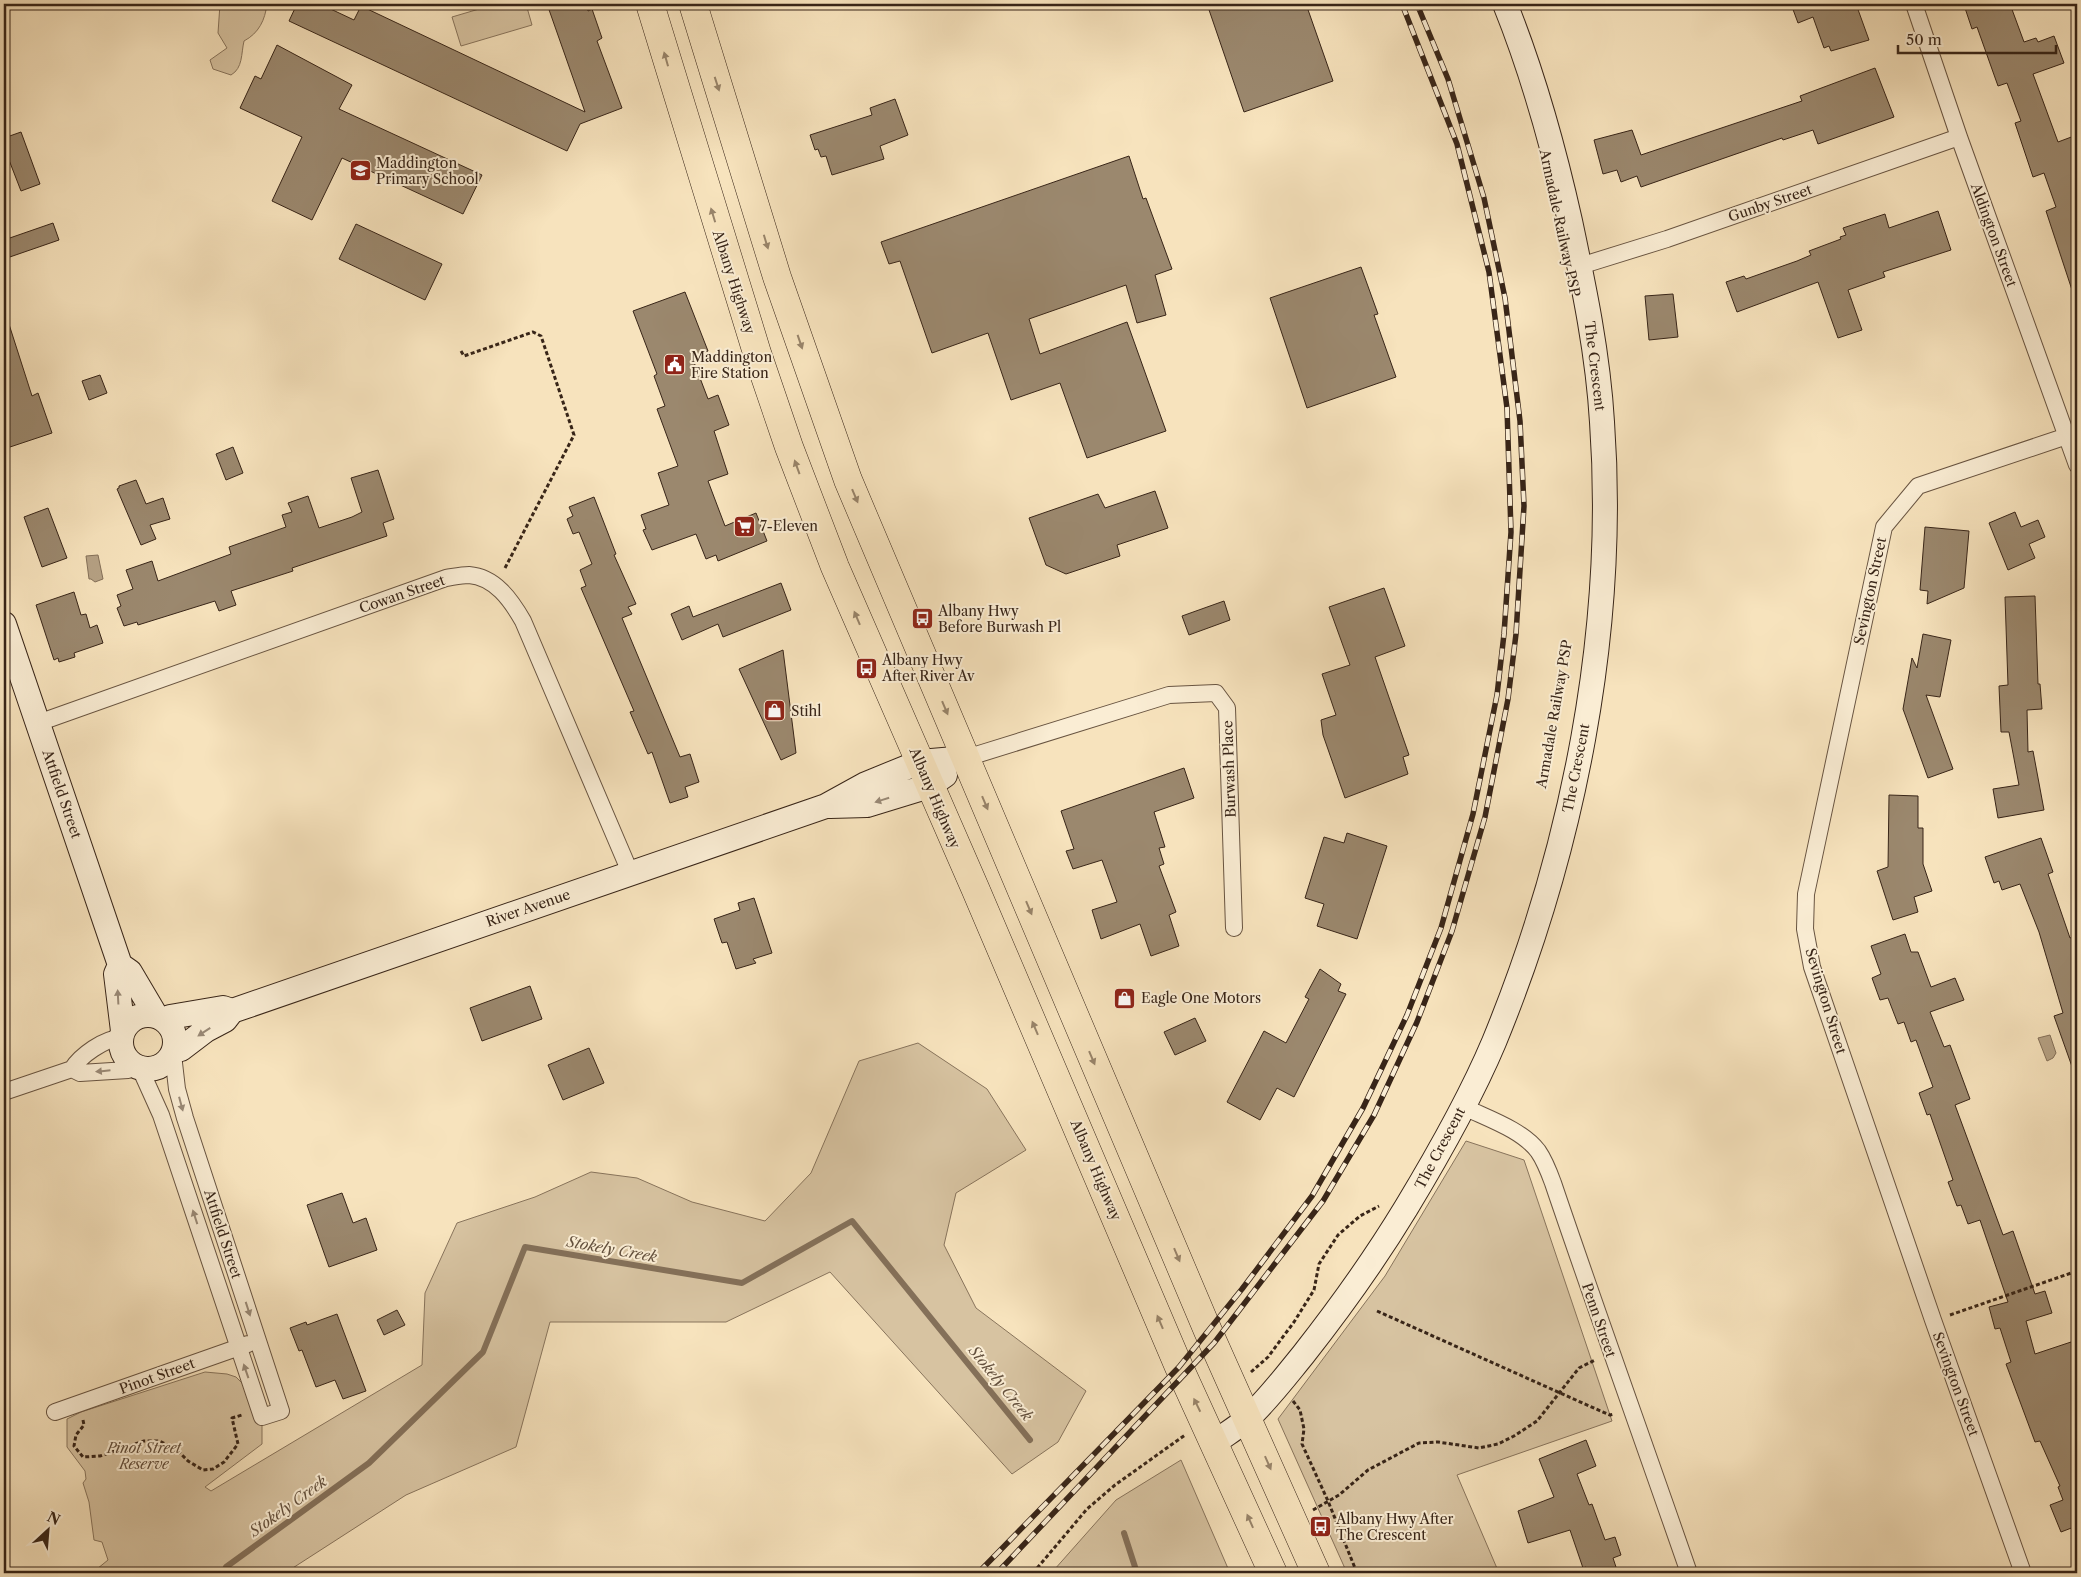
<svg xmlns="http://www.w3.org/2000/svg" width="2081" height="1577" viewBox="0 0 2081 1577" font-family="'Libre Caslon Text',serif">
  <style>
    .green { fill: #d7c3a1; stroke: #88745c }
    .water { fill: #b6a285; stroke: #847059 }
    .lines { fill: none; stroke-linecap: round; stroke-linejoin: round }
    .stream { stroke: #847059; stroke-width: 6 }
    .building { fill: #9b886e; stroke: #382518 }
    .street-casing { stroke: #685441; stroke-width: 18 }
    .secondary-casing { stroke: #382518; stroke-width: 26 }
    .highway-casing { stroke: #382518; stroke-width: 29 }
    .path { stroke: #382518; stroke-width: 3; stroke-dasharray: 4 2.5; stroke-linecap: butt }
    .street { stroke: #faedd4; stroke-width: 16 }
    .secondary { stroke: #faedd4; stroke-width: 24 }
    .highway { stroke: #f7e3bd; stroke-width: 28 }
    .rail-casing { stroke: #382518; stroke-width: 5.5 }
    .rail { stroke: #faedd4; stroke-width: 4; stroke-dasharray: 11; stroke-linecap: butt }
    .oneway { fill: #98846a }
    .oneway2 { fill: #998976 }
    .labels { text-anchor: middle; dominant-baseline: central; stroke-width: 4; stroke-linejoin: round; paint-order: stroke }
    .poi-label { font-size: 14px; fill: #382518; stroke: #faedd4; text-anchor: start }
    .street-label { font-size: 14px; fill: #382518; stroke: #faedd4 }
    .park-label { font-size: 14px; font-style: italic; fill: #604c3a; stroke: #faedd4 }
    .water-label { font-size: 15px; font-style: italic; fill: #64513e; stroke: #faedd4 }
  </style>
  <rect width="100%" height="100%" fill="#f7e3bd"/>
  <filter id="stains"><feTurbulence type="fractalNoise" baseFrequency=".004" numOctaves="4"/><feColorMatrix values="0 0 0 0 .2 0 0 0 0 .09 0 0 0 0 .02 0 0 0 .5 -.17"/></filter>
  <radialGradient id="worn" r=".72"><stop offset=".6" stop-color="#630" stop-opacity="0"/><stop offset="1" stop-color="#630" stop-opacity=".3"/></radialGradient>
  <path class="green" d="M220,4H267C265,20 259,33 244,41C241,54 243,68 231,75L213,69L210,60L227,48L218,33Z
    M496,4H526L532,25L461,46L452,17Z
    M918,1043L987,1089L1026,1150L956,1193L944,1245L976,1308L1086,1391L1058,1442L1012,1474L830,1272L726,1322H550L516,1447L406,1495L285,1573H92L108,1560L102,1542L94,1540L89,1502L83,1483L86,1479L85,1471L67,1447V1419L81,1412L205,1372L227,1374L236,1377L242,1383L262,1417V1444L205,1487L211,1491L422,1365L425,1293L457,1223L535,1197L591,1172L637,1178L692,1202L765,1221L811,1173L859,1061Z
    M1466,1141L1524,1160L1612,1421L1457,1475L1499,1573H1347L1278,1419L1385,1276Z
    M1181,1460L1230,1573H1058L1054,1570L1116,1500Z"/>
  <path class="water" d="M98,555L103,579L95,582L91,579H89L86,556Z
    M2050,1035L2056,1053L2053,1058L2047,1061L2038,1038Z"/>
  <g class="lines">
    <path class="stream" d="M1124,1533L1137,1573
      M224,1573L226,1567L369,1463L483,1352L525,1247L742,1283L852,1221L1030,1440"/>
  </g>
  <path class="building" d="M297,4H320L354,20L361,6L585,112L547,4H586L588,11L592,9L602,38L597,41L622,108L580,124L567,151L289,21Z
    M1207,4H1306L1333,81L1244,112Z
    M1791,4H1856L1869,40L1831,51L1829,46L1824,48L1813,17L1798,23Z
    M1967,4H2010L2024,42L2036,38L2038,42L2054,36L2064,63L2033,74L2058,142L2074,136L2077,146V164L2072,176L2077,191V292L2073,293L2046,211L2056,207L2044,173L2033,177L2015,123L2021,121L2007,83L1998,86L1977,27L1972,29L1965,8L1968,7Z
    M277,45L352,85L339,109L482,175L463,214L342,158L312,220L272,201L302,137L240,108L255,76L261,79Z
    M1875,68L1894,117L1818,144L1813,130L1783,140L1782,138L1641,187L1637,176L1621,182L1617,170L1603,174L1594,140L1632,130L1641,155L1802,101L1800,96Z
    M895,99L908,135L880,146L884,159L832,175L826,156L821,157L818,149L815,150L810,135L872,115L870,108Z
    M21,132L40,184L21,191L9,160L4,162V138Z
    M1129,156L1143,199L1146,198L1172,269L1155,275L1166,315L1137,323L1126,285L1029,319L1040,354L1127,322L1166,431L1087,458L1060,383L1011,400L988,333L932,353L900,261L889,264L881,242Z
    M1938,211L1951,250L1883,272L1885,277L1848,290L1862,330L1838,338L1818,282L1737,312L1726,282L1744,276L1746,279L1797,261L1811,255L1809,251L1841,239L1840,237L1846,235L1843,228L1885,214L1889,228Z
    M53,223L59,240L4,259V240Z
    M356,224L442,264L425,300L339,259Z
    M1361,267L1378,314L1374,315L1396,377L1307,408L1270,298Z
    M685,292L708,351L692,357L708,399L718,395L729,425L714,431L728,474L708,481L725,526L756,513L767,541L718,561L716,555L706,559L696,534L652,550L643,530L646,529L641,515L669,505L658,473L678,466L657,409L665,406L654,376L657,374L633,311Z
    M1673,294L1678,337L1649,340L1645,296Z
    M4,318H7L32,396L38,393L52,433L4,449Z
    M100,375L107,393L89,400L82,381Z
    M233,447L243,473L226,480L216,454Z
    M378,470L394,519L383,523L387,536L292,568L293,571L231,591L236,605L219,611L215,601L138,625L137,622L124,626L117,608L121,606L117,595L133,589L126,570L152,561L158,581L231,554L229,547L286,527L282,515L292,512L288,503L308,496L319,528L352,517L362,512L351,478Z
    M136,480L146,504L163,498L170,519L150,525L156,539L141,545L117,489L119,488V486Z
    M1155,491L1168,528L1117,545L1120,556L1066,574L1046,565L1029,518L1098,494L1105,508Z
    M594,497L616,554L614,555L636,604L628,607L632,614L622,618L680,757L690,754L699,782L685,787L688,797L670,803L652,752L648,754L630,712L634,711L581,588L586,586L580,570L592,564L579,532L573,534L567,519L573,516L569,507Z
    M48,508L67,558L42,567L24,517Z
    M2015,512L2021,527L2038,520L2045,537L2029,544L2035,558L2008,570L1989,523Z
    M1925,527L1969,531L1964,588L1927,604L1928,591L1920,590Z
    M781,583L791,610L723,637L718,624L682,640L671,614L689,606L693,617Z
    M1384,588L1405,646L1375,657L1409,755L1403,757L1408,774L1345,798L1323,735L1321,720L1336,715L1322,674L1350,665L1329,607Z
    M74,592L81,615L86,614L90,628L97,625L103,643L74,653L75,657L59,662L58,658L54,660L36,605Z
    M2035,596L2038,684H2040L2042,709L2027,710L2028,752L2033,751L2044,810L1998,818L1993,789L2019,785L2009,732H2001L1999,686L2008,685L2005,597Z
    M1224,601L1230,620L1189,635L1182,616Z
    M1923,634L1951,640L1940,697L1926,695L1953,769L1928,778L1903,709L1912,658L1917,668Z
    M783,650L796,753L781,760L739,669Z
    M1184,768L1194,798L1154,812L1165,847L1159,848L1164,864L1159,866L1176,912L1169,915L1179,946L1151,956L1140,924L1101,939L1092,910L1117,902L1102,860L1073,869L1066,851L1074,849L1061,811Z
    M1889,795L1918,796V828H1923V864L1932,891L1914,897L1918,912L1893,920L1877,871L1888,867Z
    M1347,833L1387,846L1357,939L1317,926L1324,904L1305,898L1324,837L1344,843Z
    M2041,838L2053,872L2048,874L2070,938L2073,937L2077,946V1075H2075L2054,1016L2063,1013L2039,932L2020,884L2002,890L1999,881L1994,883L1985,857Z
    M754,898L772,953L753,959L756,963L736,969L727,942L722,943L714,919L740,910L738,903Z
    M1905,934L1911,952H1918L1931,987L1955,978L1964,1000L1930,1012L1944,1047L1950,1045L1970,1099L1955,1105L2003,1235L2013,1231L2035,1294L2045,1291L2052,1313L2026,1321L2035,1354L2071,1342L2077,1361V1533L2074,1527L2061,1532L2050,1505L2063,1500L2058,1487L2060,1486L2040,1441L2035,1442L2006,1364L2011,1362L2000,1328L1995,1329L1989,1307L2008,1302L1980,1220L1968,1224L1961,1205L1957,1206L1948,1182L1953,1180L1930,1114L1927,1115L1919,1093L1933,1087L1916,1040L1911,1042L1904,1022L1898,1024L1888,998L1880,1000L1872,978L1881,974L1871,946Z
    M1320,969L1341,984L1338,991L1346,994L1294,1097L1277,1088L1260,1120L1227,1102L1264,1031L1286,1043L1309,999L1305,997Z
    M530,986L542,1019L482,1041L470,1008Z
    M1195,1018L1206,1041L1175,1055L1164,1032Z
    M589,1048L604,1083L563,1100L548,1065Z
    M342,1193L353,1223L366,1218L377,1250L329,1267L307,1205Z
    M397,1310L405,1325L384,1335L377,1320Z
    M337,1314L366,1391L343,1399L335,1380L316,1387L302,1350L299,1351L290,1328L306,1322L307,1325Z
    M1586,1440L1596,1466L1577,1474L1589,1505L1592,1504L1605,1540L1615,1537L1621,1555L1613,1558L1618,1573H1588L1586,1567L1583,1568L1570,1530L1528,1543L1518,1511L1554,1497L1539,1459Z"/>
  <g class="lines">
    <defs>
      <path id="street" d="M1914,4L1959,137L2077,465
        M1580,266L1667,239L1959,137
        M38,723L446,578C453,577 461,575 469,575C495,577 511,600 523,621L630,872
        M966,758L1169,695L1216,693L1227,708L1234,928
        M72,1069L80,1073L128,1070L133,1066
        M143,1069V1075L161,1115L262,1417L281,1411L185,1118L177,1089L174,1063L171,1057
        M4,1092L72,1069C81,1055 104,1039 120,1038
        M1462,1106C1486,1118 1521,1129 1538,1151C1545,1161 1549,1172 1553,1183C1597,1313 1644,1443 1689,1573
        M55,1412L248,1344
        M2023,1573L1933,1320L1812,967L1805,929L1806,894L1884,527L1918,486L2067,436"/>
      <path id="secondary" d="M4,624L120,965L130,972L156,1016
        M830,806L867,805L929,786L945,775
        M120,965L116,974L123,1031
        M121 1042a27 27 0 1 1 54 0a27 27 0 1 1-54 0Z
        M164,1020L170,1017L223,1008L232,1011
        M174,1050L181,1049L206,1030L225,1020L232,1011L826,806L866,784L920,762L966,758
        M1214,1443C1225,1435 1236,1428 1246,1420C1267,1401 1285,1377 1303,1355C1340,1308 1375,1259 1406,1208C1438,1155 1470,1099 1494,1042C1573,850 1617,630 1602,422C1598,354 1584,287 1570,221C1553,145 1534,76 1505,4"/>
      <path id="highway" d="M650,4L757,353L789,447L835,567L975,888L1179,1367L1273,1573
        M693,4L777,277L848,480L1208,1331L1316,1573"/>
    </defs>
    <use href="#street" class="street-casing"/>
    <use href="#secondary" class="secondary-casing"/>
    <use href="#highway" class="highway-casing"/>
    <path class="path" d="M461,351L464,356L533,332L541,336L574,435L505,568
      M1377,1311L1596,1409L1610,1415L1614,1414
      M1950,1315L2077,1271
      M1251,1372L1268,1357L1294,1322L1314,1290L1319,1264L1338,1235L1360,1216L1379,1206
      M1293,1401L1300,1410L1304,1429L1302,1444L1328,1501L1357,1573
      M83,1420L84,1425L76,1435L74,1446L83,1457L100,1456L144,1441H159L176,1449L188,1461L203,1470L213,1469L224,1462L238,1444L232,1418L242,1415
      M1313,1510L1339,1495L1368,1470L1419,1443L1438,1442L1479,1448L1498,1444L1514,1436L1537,1421L1579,1368L1595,1360
      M1033,1573L1087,1509L1115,1485L1185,1435"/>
    <use href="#street" class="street"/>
    <use href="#secondary" class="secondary"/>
    <use href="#highway" class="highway"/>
    <defs>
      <path id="rail" d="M978,1573L1179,1367L1242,1289L1312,1196L1363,1108L1407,1015L1441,928L1473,814L1497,695L1504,634L1511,532L1507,408L1489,272L1457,144L1402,4
        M997,1573L1214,1343L1323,1201L1374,1115L1417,1022L1452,931L1485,817L1508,699L1516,634L1524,506L1520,421L1505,298L1484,198L1448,79L1417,4"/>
    </defs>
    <use href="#rail" class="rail-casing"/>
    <use href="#rail" class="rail"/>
  </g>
  <defs><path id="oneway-solid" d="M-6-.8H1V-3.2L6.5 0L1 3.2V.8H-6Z" transform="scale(1.25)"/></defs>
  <g class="oneway">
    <use href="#oneway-solid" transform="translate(666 59) rotate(-106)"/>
    <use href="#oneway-solid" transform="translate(717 84) rotate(72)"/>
    <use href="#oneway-solid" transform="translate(713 215) rotate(-107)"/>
    <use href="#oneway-solid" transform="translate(766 242) rotate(73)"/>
    <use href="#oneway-solid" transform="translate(800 342) rotate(71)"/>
    <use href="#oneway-solid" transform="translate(797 467) rotate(-110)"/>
    <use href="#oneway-solid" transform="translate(855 496) rotate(67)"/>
    <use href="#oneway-solid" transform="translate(857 618) rotate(-113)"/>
    <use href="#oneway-solid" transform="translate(945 708) rotate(67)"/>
    <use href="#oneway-solid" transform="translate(985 803) rotate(67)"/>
    <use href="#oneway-solid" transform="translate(1029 908) rotate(67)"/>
    <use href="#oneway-solid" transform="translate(1035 1028) rotate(-113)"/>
    <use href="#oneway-solid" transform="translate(1092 1058) rotate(67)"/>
    <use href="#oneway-solid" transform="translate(1177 1255) rotate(67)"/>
    <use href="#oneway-solid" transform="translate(1160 1322) rotate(-113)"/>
    <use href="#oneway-solid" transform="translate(1197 1405) rotate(-116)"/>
    <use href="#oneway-solid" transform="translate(1268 1463) rotate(66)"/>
    <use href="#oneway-solid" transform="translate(1250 1521) rotate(-114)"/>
  </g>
  <g class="oneway2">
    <use href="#oneway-solid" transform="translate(882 800) rotate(163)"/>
    <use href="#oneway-solid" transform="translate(118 997) rotate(-93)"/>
    <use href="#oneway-solid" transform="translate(204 1032) rotate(147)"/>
    <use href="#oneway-solid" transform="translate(103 1071) rotate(174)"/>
    <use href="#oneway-solid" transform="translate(181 1104) rotate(75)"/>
    <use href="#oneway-solid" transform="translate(195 1217) rotate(-108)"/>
    <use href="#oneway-solid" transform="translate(248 1309) rotate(72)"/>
    <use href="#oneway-solid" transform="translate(246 1371) rotate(-109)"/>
  </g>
  <defs>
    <symbol id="school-square" viewBox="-11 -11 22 22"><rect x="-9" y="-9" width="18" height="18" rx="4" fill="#8f2418" stroke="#faedd4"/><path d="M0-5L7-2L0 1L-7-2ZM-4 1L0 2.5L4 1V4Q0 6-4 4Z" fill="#fff"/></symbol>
    <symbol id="civic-square" viewBox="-11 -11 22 22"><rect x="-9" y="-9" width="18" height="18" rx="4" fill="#8f2418" stroke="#faedd4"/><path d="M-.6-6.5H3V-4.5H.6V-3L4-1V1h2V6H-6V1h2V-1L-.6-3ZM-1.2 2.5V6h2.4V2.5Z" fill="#fff"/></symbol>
    <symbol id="supermarket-square" viewBox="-11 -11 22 22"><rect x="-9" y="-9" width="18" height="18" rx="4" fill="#8f2418" stroke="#faedd4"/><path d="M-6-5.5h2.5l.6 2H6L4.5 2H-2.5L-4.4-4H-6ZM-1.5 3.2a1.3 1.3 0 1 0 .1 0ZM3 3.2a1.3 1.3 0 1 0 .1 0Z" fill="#fff"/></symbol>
    <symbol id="bus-square" viewBox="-11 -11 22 22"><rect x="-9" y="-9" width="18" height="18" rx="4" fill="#8f2418" stroke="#faedd4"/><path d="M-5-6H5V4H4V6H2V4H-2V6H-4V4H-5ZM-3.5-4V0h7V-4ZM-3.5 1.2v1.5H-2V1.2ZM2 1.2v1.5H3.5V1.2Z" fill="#fff"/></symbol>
    <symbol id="shop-square" viewBox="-11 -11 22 22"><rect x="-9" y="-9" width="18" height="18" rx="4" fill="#8f2418" stroke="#faedd4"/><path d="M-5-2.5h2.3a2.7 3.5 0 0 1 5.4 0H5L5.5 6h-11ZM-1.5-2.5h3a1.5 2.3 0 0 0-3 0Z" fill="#fff"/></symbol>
  </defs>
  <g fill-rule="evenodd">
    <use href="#school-square" x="348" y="158" width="25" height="25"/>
    <use href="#civic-square" x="662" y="352" width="25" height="25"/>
    <use href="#supermarket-square" x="732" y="514" width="25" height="25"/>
    <use href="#bus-square" x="910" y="606" width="25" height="25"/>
    <use href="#bus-square" x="854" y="656" width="25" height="25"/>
    <use href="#shop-square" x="762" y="698" width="25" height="25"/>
    <use href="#shop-square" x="1112" y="986" width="25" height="25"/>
    <use href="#bus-square" x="1308" y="1514" width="25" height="25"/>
  </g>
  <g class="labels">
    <g class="poi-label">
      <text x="376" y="163">Maddington<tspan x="376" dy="16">Primary School</tspan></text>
      <text x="691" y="357">Maddington<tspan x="691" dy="16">Fire Station</tspan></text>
      <text x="760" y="526">7-Eleven</text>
      <text x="938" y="611">Albany Hwy<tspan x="938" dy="16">Before Burwash Pl</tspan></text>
      <text x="882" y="660">Albany Hwy<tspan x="882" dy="16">After River Av</tspan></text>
      <text x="791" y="711">Stihl</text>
      <text x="1141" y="998">Eagle One Motors</text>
      <text x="1336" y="1519">Albany Hwy After<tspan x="1336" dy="16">The Crescent</tspan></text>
    </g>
    <g class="street-label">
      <text transform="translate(1770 203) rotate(-19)">Gunby Street</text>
      <text transform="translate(1560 223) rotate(78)">Armadale Railway PSP</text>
      <text transform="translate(1994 235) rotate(70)">Aldington Street</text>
      <text transform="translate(734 282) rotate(72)">Albany Highway</text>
      <text transform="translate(1595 366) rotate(83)">The Crescent</text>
      <text transform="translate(1870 591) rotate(-78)">Sevington Street</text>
      <text transform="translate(402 594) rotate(-19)">Cowan Street</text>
      <text transform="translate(1554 714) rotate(-80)">Armadale Railway PSP</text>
      <text transform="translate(1576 768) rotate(-79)">The Crescent</text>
      <text transform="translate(1229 769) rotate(-92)">Burwash Place</text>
      <text transform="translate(62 794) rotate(71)">Attfield Street</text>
      <text transform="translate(935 798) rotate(67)">Albany Highway</text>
      <text transform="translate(528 908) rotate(-19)">River Avenue</text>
      <text transform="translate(1826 1001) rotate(73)">Sevington Street</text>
      <text transform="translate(1440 1148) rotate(-62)">The Crescent</text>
      <text transform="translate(1096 1170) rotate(67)">Albany Highway</text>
      <text transform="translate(223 1234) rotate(72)">Attfield Street</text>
      <text transform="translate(1599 1320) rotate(71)">Penn Street</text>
      <text transform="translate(157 1376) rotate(-20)">Pinot Street</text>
      <text transform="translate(1956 1384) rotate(70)">Sevington Street</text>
    </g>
    <g class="park-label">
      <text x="144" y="1448">Pinot Street<tspan x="144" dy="16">Reserve</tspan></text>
    </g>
    <g class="water-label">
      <text transform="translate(612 1249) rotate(10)">Stokely Creek</text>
      <text transform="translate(1001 1383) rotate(51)">Stokely Creek</text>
      <text transform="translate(288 1506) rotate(-36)">Stokely Creek</text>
    </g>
  </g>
  <rect width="2081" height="1577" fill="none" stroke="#f7e3bd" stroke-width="20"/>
  <rect x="5" y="5" width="2071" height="1567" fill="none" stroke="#382518" stroke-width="2.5"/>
  <rect x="10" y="10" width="2061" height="1557" fill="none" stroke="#382518"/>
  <g transform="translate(48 1530) rotate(26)" stroke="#faedd4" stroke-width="4" paint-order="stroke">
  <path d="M0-4L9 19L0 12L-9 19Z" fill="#382518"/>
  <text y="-8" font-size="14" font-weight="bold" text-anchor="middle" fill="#382518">N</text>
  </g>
  <path d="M1898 45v8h158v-8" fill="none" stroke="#382518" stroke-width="2.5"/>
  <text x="1906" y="45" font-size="15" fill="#382518" stroke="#faedd4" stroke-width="4" paint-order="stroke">50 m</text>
  <rect width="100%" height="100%" filter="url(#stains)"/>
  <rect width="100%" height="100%" fill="url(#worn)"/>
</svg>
